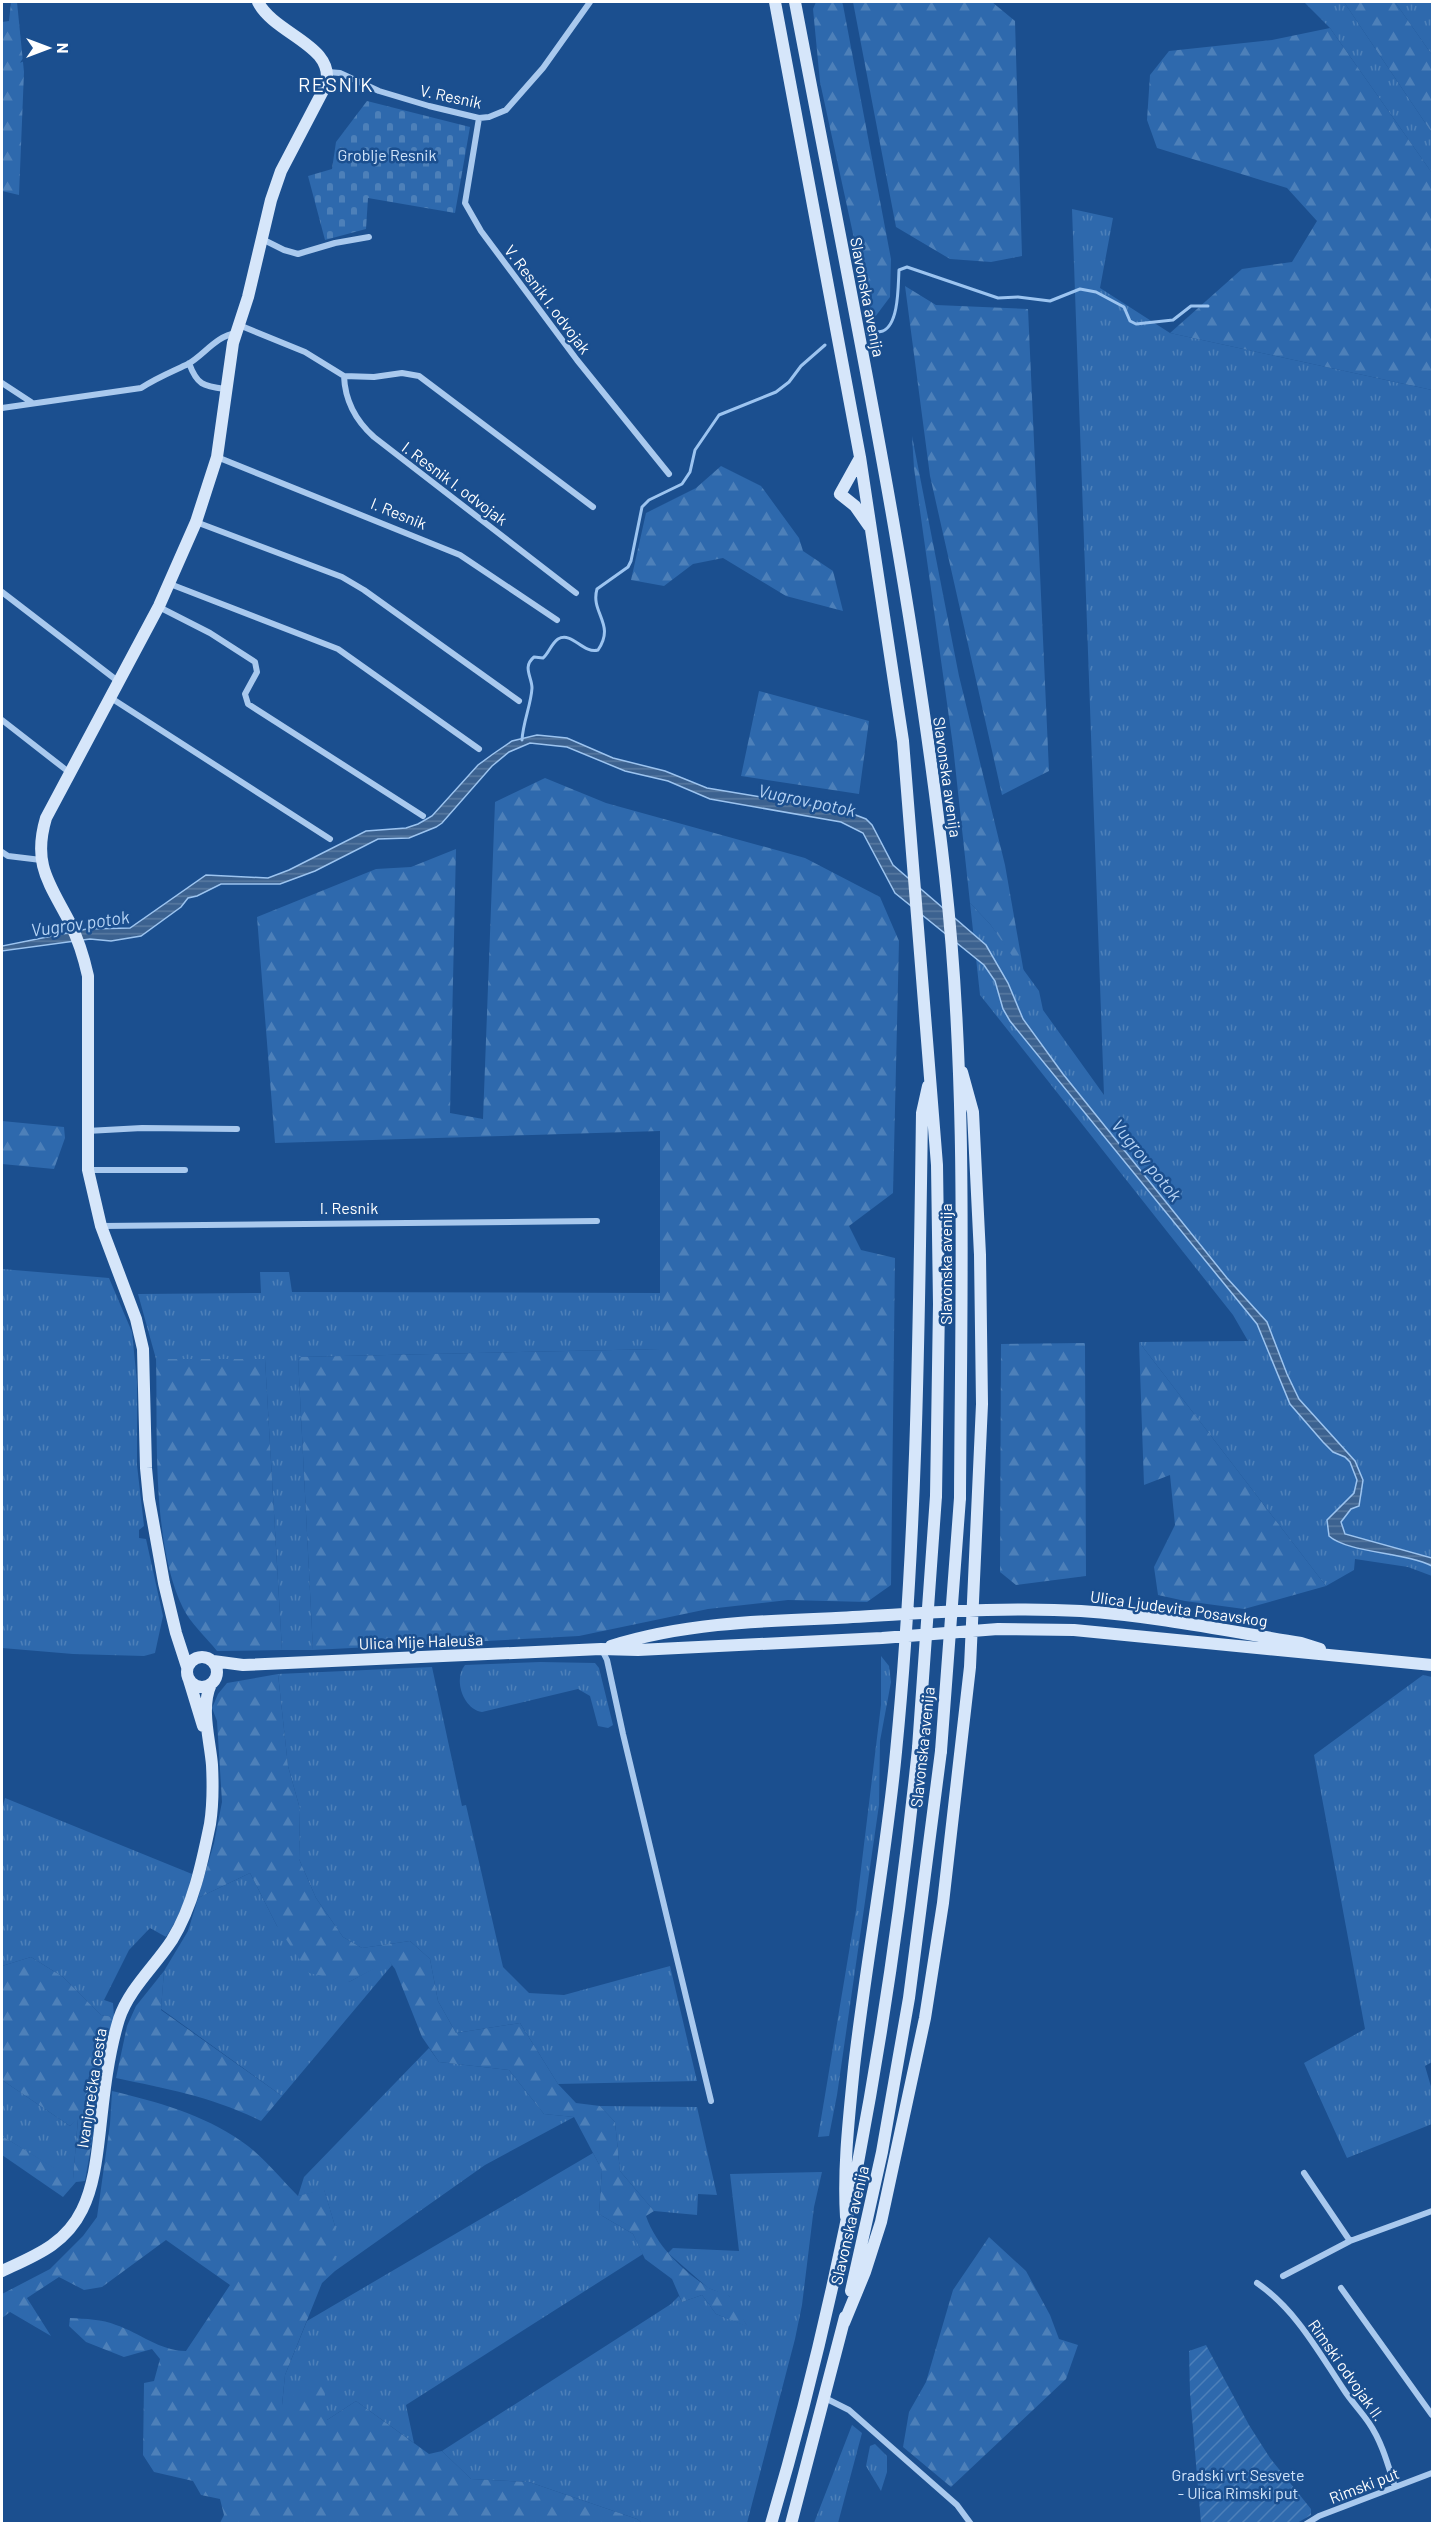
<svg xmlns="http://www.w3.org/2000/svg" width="1434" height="2525" viewBox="0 0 1434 2525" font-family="Barlow,sans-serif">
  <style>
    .grass { fill: url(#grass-tufts) }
    .forest { fill: url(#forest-firs) }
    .cemetery { fill: url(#cemetery-stones) }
    .garden { fill: url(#garden-furrows) }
    .water { fill: url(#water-rules); stroke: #9cc4f0; stroke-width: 1.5 }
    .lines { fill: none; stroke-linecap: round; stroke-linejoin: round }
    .stream { stroke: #9cc4f0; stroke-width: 3 }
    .street { stroke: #a9c9ee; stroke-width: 6 }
    .secondary { stroke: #d6e6fa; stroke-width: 12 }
    .secondary-bridge { stroke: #d6e6fa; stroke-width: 12 }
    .labels { text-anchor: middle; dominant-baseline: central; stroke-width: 5; stroke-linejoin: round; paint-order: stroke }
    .street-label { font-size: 16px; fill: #fff; stroke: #1b4f8f }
    .park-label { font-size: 16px; fill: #cfe3fa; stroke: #1b4f8f }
    .water-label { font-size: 18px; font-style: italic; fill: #b5d3f5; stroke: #1b4f8f }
    .quarter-label { font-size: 20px; letter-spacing: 1.5px; fill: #fff; stroke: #1b4f8f }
  </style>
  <defs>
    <pattern id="grass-tufts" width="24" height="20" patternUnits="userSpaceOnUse" patternTransform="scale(1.5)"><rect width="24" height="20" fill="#2e69ad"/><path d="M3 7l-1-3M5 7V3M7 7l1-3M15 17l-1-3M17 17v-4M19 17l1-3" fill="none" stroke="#4d80b9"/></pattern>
    <pattern id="forest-firs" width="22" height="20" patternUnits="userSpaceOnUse" patternTransform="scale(1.5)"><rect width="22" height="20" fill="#2e69ad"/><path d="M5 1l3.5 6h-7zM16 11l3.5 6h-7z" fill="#4d80b9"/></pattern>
    <pattern id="cemetery-stones" width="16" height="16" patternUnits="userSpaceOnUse" patternTransform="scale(1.5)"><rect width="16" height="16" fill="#2e69ad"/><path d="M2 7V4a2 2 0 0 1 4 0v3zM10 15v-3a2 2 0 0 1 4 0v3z" fill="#4d80b9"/></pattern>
    <pattern id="garden-furrows" width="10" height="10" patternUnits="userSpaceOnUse" patternTransform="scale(1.5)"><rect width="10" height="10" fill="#2e69ad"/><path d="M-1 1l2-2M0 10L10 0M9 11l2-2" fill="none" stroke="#4d80b9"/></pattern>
    <pattern id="water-rules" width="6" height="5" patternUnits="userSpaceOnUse" patternTransform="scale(1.5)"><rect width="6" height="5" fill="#3c6290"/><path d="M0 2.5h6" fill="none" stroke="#597aa1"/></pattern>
  </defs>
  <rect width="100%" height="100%" fill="#1b4f8f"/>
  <path class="grass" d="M1304,2H1344L1432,133V173L1330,28Z
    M1395,2H1432V55Z
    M1072,209L1113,218L1100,288L1170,333L1432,390V1576L1408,1567L1355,1559L1354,1570L1326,1586L1139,1342L1248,1341L1233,1315L980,995L970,903L990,924L1039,991L1043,1010L1104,1095Z
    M2,1269L109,1278L132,1332L137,1382V1465L144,1526L139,1530V1538L146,1539L163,1616L155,1653L144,1656L73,1654L2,1648Z
    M260,1272H289L292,1292L660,1293V1349L298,1357L313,1650H282L265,1359H156L138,1294L261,1293Z
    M881,1656L889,1666L891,1682L880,1741L879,1805L837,2095L829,2136L818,2137L856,1910L881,1705Z
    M540,1662L595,1663L599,1668L613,1725L608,1728L598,1726L590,1696L578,1689L482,1712C463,1709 453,1679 465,1665Z
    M432,1667L462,1806L466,1805L503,1967L529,1993L564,1995L670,1966L697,2081L558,2084L520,2023L456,2033L438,2001L430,1959L410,1941L362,1948L343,1937L316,1898L299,1859L300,1809L288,1766L278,1674Z
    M1423,1675L1432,1677V2062L1425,2066L1432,2090V2124L1347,2158L1304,2063L1365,2029L1314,1755Z
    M5,1798L192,1874C187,1897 179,1917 166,1937L150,1928L129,1950L104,2000L113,2003L114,2017L101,2015L63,1977L31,1957L2,1966V1809Z
    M250,1873L277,1926L349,1982L389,1960L392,1965L282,2096L161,2009L164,1971L188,1931L198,1898Z
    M429,2048L439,2062L509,2070L544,2114L574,2117L485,2165L335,2271V2226L324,2190L298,2196L304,2177Z
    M2,2080L70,2126L78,2118L73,2180L2,2136Z
    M600,2106L697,2107L717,2195L698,2194L697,2215L654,2211L620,2171L615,2122Z
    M593,2153L602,2170L599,2214L633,2234L643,2254L406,2405L414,2443L356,2401L327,2420L282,2406L285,2375L307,2321Z
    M822,2172L814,2207L802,2305L795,2339L747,2523H642L637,2519L529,2482L471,2479L442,2451L671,2304L679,2296L682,2302L702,2295L716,2314L747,2326L729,2296L708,2288L668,2253L673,2248L739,2251L730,2174Z
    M852,2425L862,2433L838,2523H814Z
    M875,2444L887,2456V2472L881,2491L866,2466L870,2446Z"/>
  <path class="forest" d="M11,2H17L24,72L19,195L2,191V22L9,21Z
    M816,2H842L843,5L891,259L890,297L872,321L820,82L813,9Z
    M853,2H992L1015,21L1022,256L991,262L950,259L896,227Z
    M1344,2H1395L1432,55V133Z
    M1330,28L1432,173V390L1170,333L1242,269L1292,262L1317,221L1287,188L1157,148L1147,120L1150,75L1169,51L1272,40Z
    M905,286L936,305L1028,309L1049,771L1002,795L930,476Z
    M912,436L959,676L1005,865L1024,973L990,924L970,903L953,746L914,468Z
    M721,466L761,486L799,538L803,551L833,571L843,611L786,596L723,558L693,564L664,586L631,580L646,513L696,488Z
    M759,691L869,721L859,794L741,776Z
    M545,778L606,803L805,858L880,897L899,941L893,1193L849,1226L861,1250L895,1258L891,1585L867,1602L788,1600L708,1609L579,1636L313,1650L298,1357L660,1349V1131L275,1143L257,917L376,869L411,867L456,849L450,1113L483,1119L495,802Z
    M2,1121L64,1127L65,1138L54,1169L2,1164Z
    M1139,1342L1326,1586L1244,1609L1185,1601L1158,1595L1154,1567L1175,1525L1170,1475L1144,1485Z
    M1085,1343L1086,1576L1016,1585L1000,1572L1001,1344Z
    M156,1359H265L282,1650L217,1651C207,1638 190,1623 183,1608C151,1543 158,1431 156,1359Z
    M278,1674L288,1766L300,1809L299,1859L316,1898L343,1937L362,1948L410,1941L430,1959L438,2001L456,2033L520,2023L558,2084L576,2103L600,2106L615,2122L620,2171L654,2211L646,2216C656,2245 681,2269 706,2286C712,2291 721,2291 728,2295C736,2301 742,2318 748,2327L716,2314L702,2295L682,2302L672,2279L645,2259L633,2234L599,2214L602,2170L574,2117L544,2114L509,2070L439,2062L422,2037L395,1969L389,1961L349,1982L309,1973L277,1926L250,1873L198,1898L214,1843L222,1802L217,1721L212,1708L218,1694L227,1683Z
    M31,1957L63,1977L101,2015L114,2017L85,2181L76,2182L63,2197L2,2155V2136L73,2179L78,2119L70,2126L2,2080V1966Z
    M164,1971L161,2010L282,2096L261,2121C213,2097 168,2089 116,2078L127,2026L136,2006Z
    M112,2091C158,2102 202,2114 241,2141C262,2155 280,2178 298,2196L324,2189L335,2226V2271L322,2283L285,2375L282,2405L323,2371L327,2420L356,2401L429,2454L442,2451L471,2479L529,2482L637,2519L642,2523H220L224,2515L220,2499L201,2495L193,2481L154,2472L143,2455L144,2383L154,2381L160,2359L152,2349L124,2357L86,2342L69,2326L70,2318C86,2319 102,2319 116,2325C140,2333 160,2351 186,2351L230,2285L166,2240L102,2287L84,2290L59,2277L27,2298L51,2336L10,2312L2,2318V2294L50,2269L83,2236L97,2217L110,2124Z
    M989,2237L1026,2271L1050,2315L1059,2339L1078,2345L1066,2379L951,2487L903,2447L909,2412L926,2382L953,2290Z"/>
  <path class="cemetery" d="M367,101L470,127L455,213L368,198L366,229L325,240L308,176L332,169L336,142Z"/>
  <path class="garden" d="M1206,2345L1249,2425L1270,2458L1311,2509V2515L1297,2523H1201L1190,2393L1189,2351Z"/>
  <path class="water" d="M537,735L567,738L613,758L665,771L707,788L845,811L866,819L872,825L893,865L986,945L1008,983L1023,1019L1063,1074L1227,1278L1267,1322L1287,1374L1299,1399L1355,1461L1363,1480L1359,1506L1351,1509L1341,1522L1345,1534L1432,1558V1566C1405,1552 1348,1553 1329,1536L1327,1520L1354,1493L1357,1480L1350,1462L1345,1457L1333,1452L1323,1442L1290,1404L1257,1324L1010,1021L1003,1009L995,981L984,965L895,893L863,833L841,822L710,799L668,781L625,771L567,747L530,743L509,752L492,766L442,823L436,827L409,838L378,839L315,871L280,884H221L197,896L188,898L181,907L141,936L111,941L90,939L2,951V946L87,929L130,928L206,875L268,878L289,870L366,831L406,828L418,824L432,816L478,765L493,754L512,741Z"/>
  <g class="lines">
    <path class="stream" d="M868,334C872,333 878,332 883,331C899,324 898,286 899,270L907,267L998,298L1018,297L1050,301L1080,289L1096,292L1124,307L1130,321L1136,324L1173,320L1191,306H1208
      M522,740C523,722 531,705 532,688C532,677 522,667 534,657L543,658C549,653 551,644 558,639C572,631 583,654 598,650C616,624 590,613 597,589L628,567L631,561L642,507L649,500L682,484L690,472L695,450L719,415L776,392L789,382L801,366L825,345"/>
    <path class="street" d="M328,72L340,73L379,91L429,106L479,118L489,117L506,110L543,68L590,2
      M479,118L465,203L481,231L577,360L669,474
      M262,239L284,250L298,254L335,243L369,237
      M239,325L305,352L344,376L374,377L402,373L419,376L593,507
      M189,363C197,385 203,386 225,389
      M344,376C345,401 356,421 374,437L576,593
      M2,383L31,402
      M2,408L141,388C156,378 171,372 188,364C204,355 216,336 236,333
      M217,457L460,555L557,620
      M196,522L342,577L364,590L519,701
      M170,584L338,649L479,749
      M2,592L119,682
      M159,607L210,633L255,662L257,672L245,694L248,704L423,816
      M111,698L330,839
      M2,720L70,773
      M2,852L8,856L41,860
      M87,1131L142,1128L237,1129
      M88,1170H185
      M101,1226L597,1221
      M602,1650L607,1660L623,1734L711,2101
      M1304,2173L1350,2241
      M1283,2276L1350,2241L1432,2211
      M1257,2283C1296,2310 1318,2351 1344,2390C1351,2401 1361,2411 1369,2423C1382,2442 1388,2465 1395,2487
      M1341,2288L1432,2415
      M825,2398L849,2410L957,2505L971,2524
      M1306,2524L1319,2516L1432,2473"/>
    <path class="secondary" d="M775,2L860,457L903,741L937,1165L939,1304L936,1496
      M795,2C850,292 912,582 945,876C968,1082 961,1291 960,1498
      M860,458L840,494L855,506L869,526
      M611,1646C684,1623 760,1621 836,1618C917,1614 999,1606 1081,1611C1155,1616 1228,1631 1301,1643L1320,1649
      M187 1672a15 15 0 1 1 30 0a15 15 0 1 1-30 0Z
      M213,1661L243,1665L601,1649L638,1650L882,1638L998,1629L1074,1630L1432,1665
      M187,1667L176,1633L164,1583L149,1499L146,1468L143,1349L136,1319L101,1226L88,1170V976C84,958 79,941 70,923C50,884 32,865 46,818L159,606L196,522L217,457L233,343L248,297L271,200L281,171L326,85C336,45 275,35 258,2
      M189,1680L203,1726
      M846,2217C843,2167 849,2117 854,2067C866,1962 886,1858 896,1752C917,1540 919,1326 922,1113L928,1086
      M2,2271C34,2256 65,2245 82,2210C94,2186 97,2156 100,2130C104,2093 108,2055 119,2019C129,1989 155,1966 172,1940C193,1906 202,1863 210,1824C213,1805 213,1785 212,1765C210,1740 200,1708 211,1684
      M851,2291L882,2152L909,1998L941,1751
      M844,2323L865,2272L881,2222L925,2018L943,1903L970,1667L982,1404L980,1255L973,1112L962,1072
      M771,2524C846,2271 891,2010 918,1748
      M791,2524L845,2317"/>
    <path class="secondary-bridge" d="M918,1748L936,1496
      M941,1751L960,1498"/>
  </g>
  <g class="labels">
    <g class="street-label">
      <text transform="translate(451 96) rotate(12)">V. Resnik</text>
      <text transform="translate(868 297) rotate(79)">Slavonska avenija</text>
      <text transform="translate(548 299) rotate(53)">V. Resnik I. odvojak</text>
      <text transform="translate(455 483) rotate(37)">I. Resnik I. odvojak</text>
      <text transform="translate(399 513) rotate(22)">I. Resnik</text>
      <text transform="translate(948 777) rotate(82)">Slavonska avenija</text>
      <text x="349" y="1207">I. Resnik</text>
      <text transform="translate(945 1264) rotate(-90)">Slavonska avenija</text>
      <text transform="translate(1179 1608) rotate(8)">Ulica Ljudevita Posavskog</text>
      <text transform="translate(421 1641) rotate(-2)">Ulica Mije Haleuša</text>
      <text transform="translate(922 1747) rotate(-84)">Slavonska avenija</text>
      <text transform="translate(91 2088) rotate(-81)">Ivanjorečka cesta</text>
      <text transform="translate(849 2225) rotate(-77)">Slavonska avenija</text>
      <text transform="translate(1347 2370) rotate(55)">Rimski odvojak II.</text>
      <text transform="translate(1364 2485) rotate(-21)">Rimski put</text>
    </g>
    <g class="park-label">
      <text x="387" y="154">Groblje Resnik</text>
      <text x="1238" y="2474">Gradski vrt Sesvete<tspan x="1238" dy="18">- Ulica Rimski put</tspan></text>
    </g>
    <g class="water-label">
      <text transform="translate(807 800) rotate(12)">Vugrov potok</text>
      <text transform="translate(80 923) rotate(-8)">Vugrov potok</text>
      <text transform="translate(1147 1160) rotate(51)">Vugrov potok</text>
    </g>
    <g class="quarter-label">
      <text x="336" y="84">RESNIK</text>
    </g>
  </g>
  <rect width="1434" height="2525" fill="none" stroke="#ffffff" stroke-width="6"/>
  <g transform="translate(48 48) rotate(90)" stroke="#1b4f8f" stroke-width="4.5" paint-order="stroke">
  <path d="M0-4.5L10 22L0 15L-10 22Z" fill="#ffffff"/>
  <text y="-9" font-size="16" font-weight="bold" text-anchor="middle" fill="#ffffff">N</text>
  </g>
</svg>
